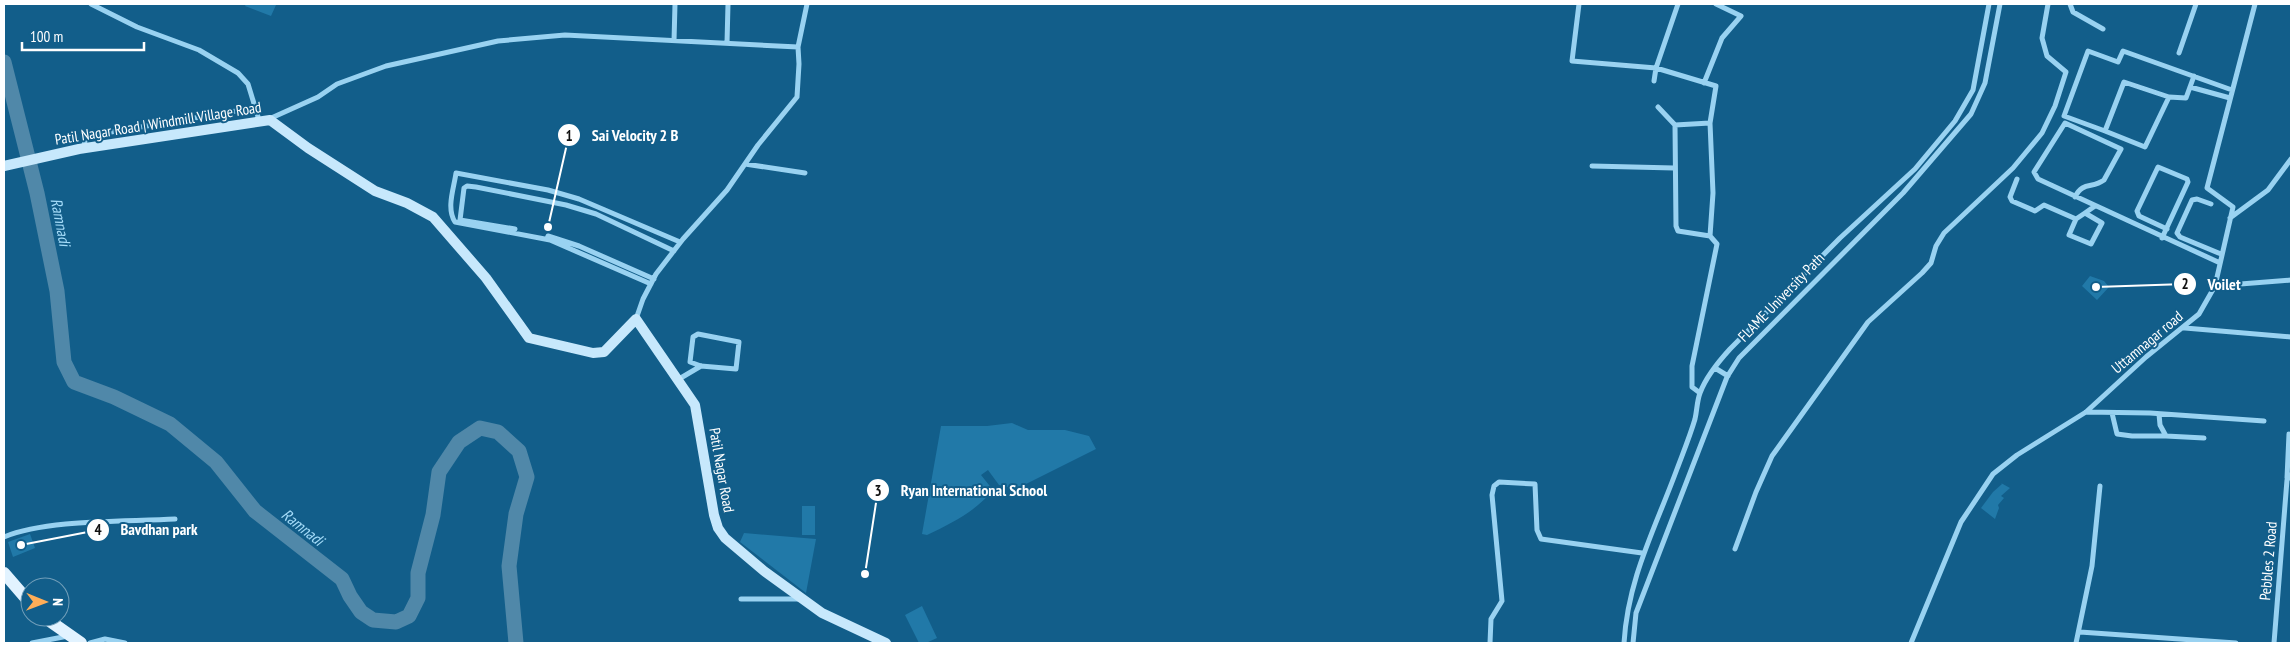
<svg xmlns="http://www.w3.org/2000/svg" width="2295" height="647" viewBox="0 0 2295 647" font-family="'PT Sans Narrow',sans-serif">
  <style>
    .green { fill: #2179a8 }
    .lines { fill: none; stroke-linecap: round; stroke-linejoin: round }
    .river { stroke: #5088a9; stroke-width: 15 }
    .street { stroke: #99d2f1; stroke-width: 5 }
    .secondary { stroke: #c7e8fc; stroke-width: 10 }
    .primary { stroke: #e2f3ff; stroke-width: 12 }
    .labels { text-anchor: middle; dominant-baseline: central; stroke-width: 4; stroke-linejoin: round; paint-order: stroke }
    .street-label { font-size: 15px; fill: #fff; stroke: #125e8a }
    .water-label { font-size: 16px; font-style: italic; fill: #a4dbf8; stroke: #125e8a }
    .leader { fill: none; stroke: #fff; stroke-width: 2 }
    .callout-dot { fill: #fff; stroke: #125e8a; stroke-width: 2 }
    .mark-label { font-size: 15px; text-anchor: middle; font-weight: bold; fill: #111 }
    .callout-label { font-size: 16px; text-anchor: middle; font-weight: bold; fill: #fff; stroke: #125e8a; stroke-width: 4; stroke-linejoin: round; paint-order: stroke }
  </style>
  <rect width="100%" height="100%" fill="#125e8a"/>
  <path class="green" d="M246,4H273L276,5L271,16L245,6Z
    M2090,276L2104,281L2109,287L2097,300L2082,286Z
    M1012,423L1028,430H1065L1089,436L1096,449L1016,489L999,485L988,470L981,475L993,490C975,512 952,523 927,535L922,534L941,426H987Z
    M2001,483L2010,488L2001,496L2004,498L1998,505L1999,508L1995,519L1981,508L1993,492L2002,484Z
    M802,506H815V535H802Z
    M744,533L816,539L806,593L740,542Z
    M30,534L35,548L13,557L8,542Z
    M922,606L937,638L926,643H919L905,615Z"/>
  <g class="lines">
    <path class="river" d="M4,62L37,193L57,291L64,362L74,382L114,397L170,424L216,462L255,511L342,579L350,596L361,612L373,620L396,622L409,616L418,598V573L433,515L439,472L459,442L480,428L498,432L519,451L527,477L516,514L509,566L516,643"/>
    <path class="street" d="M91,4L137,27L199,50L238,73L248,84L259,120
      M1579,4L1572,61L1656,68L1716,86L1710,123
      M2070,4L2073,12L2103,29
      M674,41L675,4
      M727,43L728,4
      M2179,53L2196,4
      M1654,81L1656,68L1678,4
      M1704,83L1722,38L1741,16L1716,4
      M2190,87L2230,98
      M2169,97L2124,82L2105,131L2064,116L2088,51L2118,62L2123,51L2232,90
      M1658,107L1675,125L1676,226L1678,231L1710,236L1717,244L1692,366V387L1700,393
      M269,119L318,97L337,84L386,66L498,41L565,35L798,47
      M1675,125L1710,123L1713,193L1710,236
      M2105,131L2145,147L2169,97L2186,98L2194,76
      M83,148L86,138L93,135L254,108
      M745,164L805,173
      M1592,166L1674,168
      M2017,179L2010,197L2012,201L2035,211L2044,205L2076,219
      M2075,197C2083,181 2092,189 2104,180L2121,149L2065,123L2034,172L2038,179L2218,262
      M2211,204L2197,199L2192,200L2177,233L2180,237L2221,254
      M2085,213L2076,219L2069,235L2091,244L2102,223L2085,213L2095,206
      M2230,218L2268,190L2291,159
      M515,229L460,220L464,188L467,186L476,187L566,205L596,214L674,251
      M548,236L579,246L654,279
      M2162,238L2188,182L2187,179L2158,167L2137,211L2139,216L2167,229
      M651,284L550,240L455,222C446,208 454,188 456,173L548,190L579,199L680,242
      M2215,286L2291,280
      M636,319L643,299L656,274L683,239L727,190L758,145L797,97L799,64L798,47L807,4
      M2185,328L2291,337
      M698,334L739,342L736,369L701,366L690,362L693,337Z
      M1715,368L1728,376
      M679,379L701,366
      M2086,412L2150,413L2264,421
      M2112,413L2117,434L2132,436H2166
      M2159,414L2160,425L2166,436L2204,438
      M2287,478L2289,434
      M4,537C48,519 126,522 175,519
      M1735,549L1756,492L1772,456L1868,322L1922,273L1931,263L1936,246L1944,233L2013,168L2042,133L2055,106L2066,72L2047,56L2042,38L2048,4
      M741,599H798
      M2080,632L2236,643
      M32,643L68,636
      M90,643L105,639L125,643
      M1490,643L1491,619L1502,601L1492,495L1494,486L1499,482L1535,484L1537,530L1541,539L1642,553
      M1624,643C1628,578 1655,529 1677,469C1683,453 1690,436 1695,419C1697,410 1697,401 1700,393C1706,377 1719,361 1730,349L1840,238L1915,169L1955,121L1973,90L1989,4
      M1633,643L1636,613L1727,377L1739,358L1903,193L1971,114L1985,83L2000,4
      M1911,643L1961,522L1993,474L2017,455L2086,412L2146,357L2199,314L2215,286L2233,207L2207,188L2255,4
      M2076,643L2092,566L2100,486
      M2274,643L2287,480L2291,475"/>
    <path class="secondary" d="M4,166L79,149L270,120L308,148L375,191L407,203L433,217L486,278L529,338L593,353L604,352L636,319L695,405L714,515L718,528L725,538L764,571L822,613L886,643"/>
    <path class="primary" d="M4,573L30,603
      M44,617L81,643"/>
  </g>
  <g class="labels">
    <g class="street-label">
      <text transform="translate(158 123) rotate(-9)">Patil Nagar Road | Windmill Village Road</text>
      <text transform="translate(1781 297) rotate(-46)">FLAME University Path</text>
      <text transform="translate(2147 342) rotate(-40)">Uttamnagar road</text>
      <text transform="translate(722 470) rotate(80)">Patil Nagar Road</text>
      <text transform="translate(2268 561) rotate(-85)">Pebbles 2 Road</text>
    </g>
    <g class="water-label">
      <text transform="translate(61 222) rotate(79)">Ramnadi</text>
      <text transform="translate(303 527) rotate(38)">Ramnadi</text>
    </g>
  </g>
  <path class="leader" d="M548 227L569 135M2096 287L2185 284M865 574L878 490M21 545L98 530"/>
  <g class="callout-dot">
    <circle cx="548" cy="227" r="5"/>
    <circle cx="2096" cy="287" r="5"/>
    <circle cx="865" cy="574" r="5"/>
    <circle cx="21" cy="545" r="5"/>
    <circle cx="569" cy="135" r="12"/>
    <circle cx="2185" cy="284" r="12"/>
    <circle cx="878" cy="490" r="12"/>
    <circle cx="98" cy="530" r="12"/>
  </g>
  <g class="mark-label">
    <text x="569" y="141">1</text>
    <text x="2185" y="289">2</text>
    <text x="878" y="496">3</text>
    <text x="98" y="535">4</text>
  </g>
  <g class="callout-label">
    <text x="635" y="141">Sai Velocity 2 B</text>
    <text x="2224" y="290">Voilet</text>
    <text x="974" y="496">Ryan International School</text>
    <text x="159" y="535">Bavdhan park</text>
  </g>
  <rect width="2295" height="647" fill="none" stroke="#ffffff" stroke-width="10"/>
  <g transform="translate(45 602) rotate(91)"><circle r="24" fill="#125e8a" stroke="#719eb9"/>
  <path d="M0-4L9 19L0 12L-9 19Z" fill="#ffae58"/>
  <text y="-8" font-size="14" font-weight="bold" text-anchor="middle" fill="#ffffff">N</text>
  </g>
  <path d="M22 42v8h122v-8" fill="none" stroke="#ffffff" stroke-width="2.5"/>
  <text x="30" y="42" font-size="15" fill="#ffffff" stroke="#125e8a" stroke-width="4" paint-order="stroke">100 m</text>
</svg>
